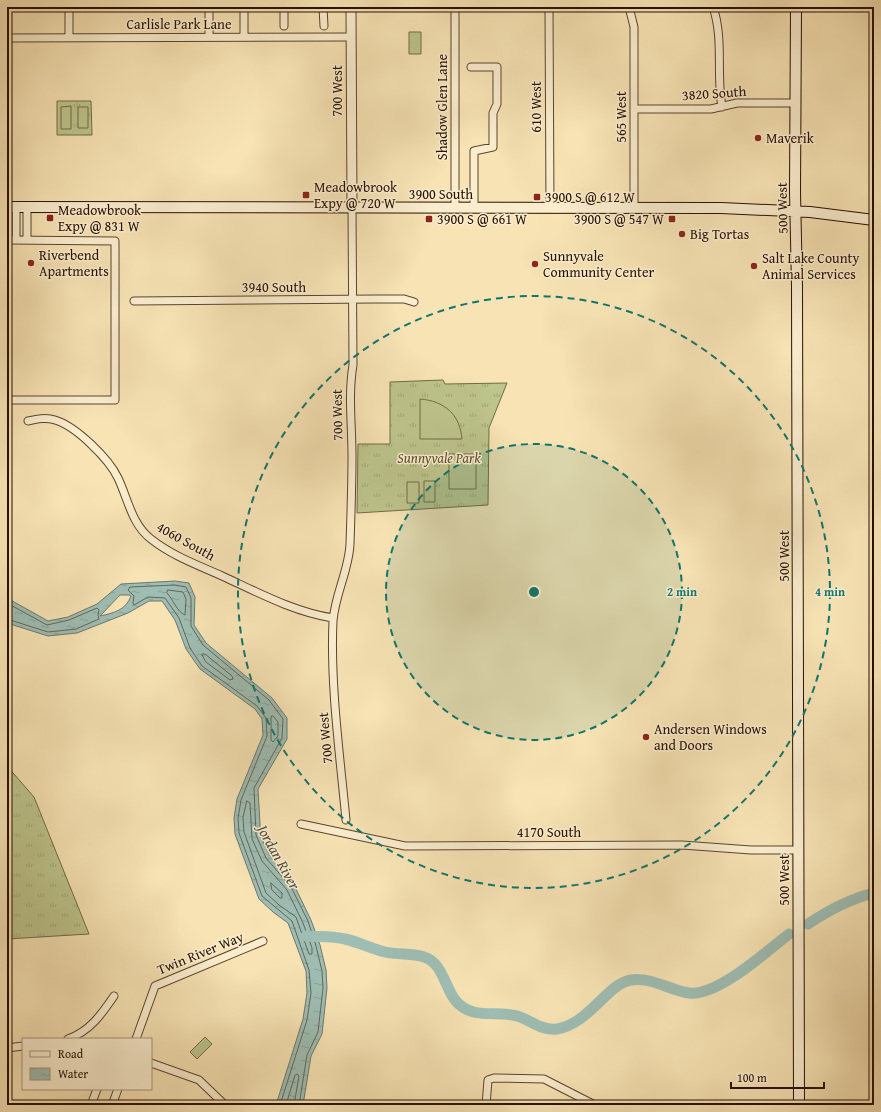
<svg xmlns="http://www.w3.org/2000/svg" width="881" height="1112" viewBox="0 0 881 1112" font-family="'Gentium Book Plus',serif">
  <style>
    .grass { fill: url(#grass-tufts); stroke: #726a46 }
    .pitch { fill: #bdc48c; stroke: #726a46 }
    .water { fill: url(#water-ripples); stroke: #6e786b; fill-rule: evenodd }
    .lines { fill: none; stroke-linecap: round; stroke-linejoin: round }
    .shore { stroke: #62665a; stroke-width: 1 }
    .river { stroke: #9ebdb3; stroke-width: 11 }
    .minor-casing { stroke: #5b452d; stroke-width: 9 }
    .tertiary-casing { stroke: #5b452d; stroke-width: 11 }
    .secondary-casing { stroke: #271000; stroke-width: 12 }
    .minor { stroke: #faedce; stroke-width: 7 }
    .tertiary { stroke: #faedce; stroke-width: 9 }
    .secondary { stroke: #faedce; stroke-width: 10 }
    .ring { fill: none; stroke: #0f766e; stroke-width: 2; stroke-dasharray: 7 5 }
    .poi-dot { fill: #8f2418; stroke: #faedce; stroke-width: 1.5 }
    .labels { text-anchor: middle; dominant-baseline: central; stroke-width: 3; stroke-linejoin: round; paint-order: stroke }
    .street-label { font-size: 14px; fill: #271000; stroke: #faedce }
    .poi-label { font-size: 14px; fill: #271000; stroke: #faedce; text-anchor: start }
    .park-label { font-size: 14px; font-style: italic; fill: #5c4f31; stroke: #faedce }
    .water-label { font-size: 15px; font-style: italic; fill: #514d3f; stroke: #faedce }
    .centre { fill: #0f766e; stroke: #faedce; stroke-width: 2 }
    .ring-label { font-size: 12px; text-anchor: middle; font-weight: bold; fill: #0f766e; stroke: #faedce; stroke-width: 3; stroke-linejoin: round; paint-order: stroke }
  </style>
  <defs>
    <pattern id="grass-tufts" width="24" height="20" patternUnits="userSpaceOnUse"><rect width="24" height="20" fill="#bdc48c"/><path d="M3 7l-1-3M5 7V3M7 7l1-3M15 17l-1-3M17 17v-4M19 17l1-3" fill="none" stroke="#a2a777"/></pattern>
    <pattern id="water-ripples" width="26" height="14" patternUnits="userSpaceOnUse"><rect width="26" height="14" fill="#9ebdb3"/><path d="M2 4q2-2 4 0t4 0M15 11q2-2 4 0t4 0" fill="none" stroke="#88a198"/></pattern>
  </defs>
  <rect width="100%" height="100%" fill="#f7e3b4"/>
  <filter id="stains"><feTurbulence type="fractalNoise" baseFrequency=".005" numOctaves="4"/><feColorMatrix values="0 0 0 0 .2 0 0 0 0 .09 0 0 0 0 .02 0 0 0 .5 -.17"/></filter>
  <radialGradient id="worn" r=".72"><stop offset=".6" stop-color="#630" stop-opacity="0"/><stop offset="1" stop-color="#630" stop-opacity=".3"/></radialGradient>
  <path class="grass" d="M57,101H91L92,135H57Z
    M443,380L445,384L507,383L489,428L488,505L357,513L358,444H390V382Z
    M7,766L34,797L89,934L7,939Z"/>
  <path class="pitch" d="M409,32H421V54H409Z
    M71,106V129H61V107Z
    M78,107H88V128H78Z
    M420,399C444,401 460,414 462,439H420Z
    M449,454H476V489H449Z
    M424,481H435V502H424Z
    M407,482H419V503H407Z
    M205,1037L212,1044L197,1059L190,1052Z"/>
  <path class="water" d="M175,581L189,583L195,597L194,625L206,643L272,698L287,718V739L258,789L260,824V835L270,856L294,885L311,920L320,945L326,970L327,988L322,1034L311,1056L303,1105H276L303,1019L307,993L306,971L288,923L273,912L259,899L235,834L234,818L237,799L263,735L262,719L255,709L200,669L186,649L175,620L162,601H149L128,613L77,633L48,636L7,623V598L48,621L68,617L97,604L121,584ZM120,595H129L131,596C126,610 114,613 100,616Z"/>
  <g class="lines">
    <path class="shore" d="M168,590L183,592L186,599L185,615C177,612 173,599 167,593Z
      M7,603L47,625L69,620L97,608L99,610L98,615L99,619L76,629L48,632L7,619
      M202,654H205L232,676L233,679L230,680L206,662Z
      M273,716L278,722V736L273,742L271,740V717Z
      M247,801L250,803L252,839L262,861L287,890L303,923L312,948V954H309L296,917L279,905L266,893L244,832L243,818Z
      M271,883L282,893V898H280L272,890Z
      M280,1105L307,1020L311,993L309,970L292,921L262,896L239,833L238,818L241,800L267,736L266,718L257,706L202,666L190,648L179,618L165,598L148,597L134,605L133,603L134,596L128,590L130,587L175,585L186,587L191,598V626L203,645L269,700L283,719L282,738L254,788L256,835L266,858L291,887L308,921L316,946L322,971L323,988L318,1032L307,1055L299,1105
      M286,1105L295,1075L297,1074L299,1076L294,1105"/>
    <path class="river" d="M808,924C829,910 849,899 874,893
      M306,936C319,937 333,936 345,939C359,942 372,949 385,952C398,955 413,953 424,957C442,962 445,987 455,1000C472,1021 496,1010 517,1016C531,1020 541,1031 557,1029C589,1024 608,983 631,980C652,977 669,990 689,993C717,997 767,951 789,934"/>
    <defs>
      <path id="minor" d="M209,7V37
        M244,7V37
        M284,7V26
        M323,7L324,26
        M455,7V208
        M549,7L550,208
        M629,7L634,27V208
        M713,7C724,39 716,74 722,107
        M7,38L351,37
        M69,38V7
        M471,67H497V104L493,113V147L474,151V208
        M634,109H711L737,103H796
        M16,207V240
        M27,207V240
        M7,240L115,241V400H7
        M134,301L376,299H404L414,302
        M28,421C37,419 46,417 55,420C76,426 109,459 118,478C128,499 132,525 151,539C171,555 197,565 220,575C257,592 294,612 333,618
        M346,820C340,756 330,684 333,621C335,594 349,570 350,544C351,514 352,485 352,456C352,425 348,395 353,365L352,207
        M301,824L405,846L682,845L751,850H798
        M68,1039C90,1031 101,1015 114,996
        M136,1039L155,986L263,941
        M7,1048L23,1046
        M151,1063L199,1080L225,1105
        M91,1105L97,1089
        M112,1105L118,1089
        M486,1105L488,1080L494,1078L544,1079L595,1105"/>
      <path id="tertiary" d="M351,7L352,207"/>
      <path id="secondary" d="M796,7L795,192L797,286L799,1105
        M7,207L721,208L810,212L874,220"/>
    </defs>
    <use href="#minor" class="minor-casing"/>
    <use href="#tertiary" class="tertiary-casing"/>
    <use href="#secondary" class="secondary-casing"/>
    <use href="#minor" class="minor"/>
    <use href="#tertiary" class="tertiary"/>
    <use href="#secondary" class="secondary"/>
  </g>
  <circle cx="534" cy="592" r="148" fill="#0f766e" fill-opacity=".12"/>
  <g class="ring">
    <circle cx="534" cy="592" r="148"/>
    <circle cx="534" cy="592" r="296"/>
  </g>
  <g class="poi-dot">
    <circle cx="758" cy="138" r="4"/>
    <rect x="302" y="191" width="8" height="8" rx="2"/>
    <rect x="533" y="193" width="8" height="8" rx="2"/>
    <rect x="46" y="214" width="8" height="8" rx="2"/>
    <rect x="425" y="215" width="8" height="8" rx="2"/>
    <rect x="668" y="215" width="8" height="8" rx="2"/>
    <circle cx="682" cy="234" r="4"/>
    <circle cx="31" cy="263" r="4"/>
    <circle cx="535" cy="264" r="4"/>
    <circle cx="754" cy="266" r="4"/>
    <circle cx="646" cy="737" r="4"/>
  </g>
  <g class="labels">
    <g class="street-label">
      <text x="179" y="24">Carlisle Park Lane</text>
      <text transform="translate(337 91) rotate(-90)">700 West</text>
      <text transform="translate(714 93) rotate(-4)">3820 South</text>
      <text transform="translate(442 107) rotate(-90)">Shadow Glen Lane</text>
      <text transform="translate(536 107) rotate(-90)">610 West</text>
      <text transform="translate(621 117) rotate(-90)">565 West</text>
      <text x="441" y="194">3900 South</text>
      <text transform="translate(782 208) rotate(-91)">500 West</text>
      <text x="274" y="287">3940 South</text>
      <text transform="translate(337 415) rotate(-91)">700 West</text>
      <text transform="translate(186 541) rotate(29)">4060 South</text>
      <text transform="translate(784 556) rotate(-90)">500 West</text>
      <text transform="translate(325 738) rotate(-95)">700 West</text>
      <text x="549" y="832">4170 South</text>
      <text transform="translate(784 880) rotate(-90)">500 West</text>
      <text transform="translate(200 953) rotate(-22)">Twin River Way</text>
    </g>
    <g class="poi-label">
      <text x="766" y="138">Maverik</text>
      <text x="314" y="187">Meadowbrook<tspan x="314" dy="16">Expy @ 720 W</tspan></text>
      <text x="545" y="197">3900 S @ 612 W</text>
      <text x="58" y="210">Meadowbrook<tspan x="58" dy="16">Expy @ 831 W</tspan></text>
      <text x="437" y="219">3900 S @ 661 W</text>
      <text x="664" y="219" text-anchor="end">3900 S @ 547 W</text>
      <text x="690" y="234">Big Tortas</text>
      <text x="39" y="255">Riverbend<tspan x="39" dy="16">Apartments</tspan></text>
      <text x="543" y="256">Sunnyvale<tspan x="543" dy="16">Community Center</tspan></text>
      <text x="762" y="258">Salt Lake County<tspan x="762" dy="16">Animal Services</tspan></text>
      <text x="654" y="729">Andersen Windows<tspan x="654" dy="16">and Doors</tspan></text>
    </g>
    <g class="park-label">
      <text x="439" y="458">Sunnyvale Park</text>
    </g>
    <g class="water-label">
      <text transform="translate(279 857) rotate(61)">Jordan River</text>
    </g>
  </g>
  <circle cx="534" cy="592" r="6" class="centre"/>
  <g class="ring-label">
    <text x="682" y="596">2 min</text>
    <text x="830" y="596">4 min</text>
  </g>
  <rect width="881" height="1112" fill="none" stroke="#f7e3b4" stroke-width="24"/>
  <rect x="8" y="8" width="865" height="1096" fill="none" stroke="#271000" stroke-width="2"/>
  <rect x="12" y="12" width="857" height="1088" fill="none" stroke="#271000"/>
  <rect x="22" y="1038" width="130" height="52" fill="#faedce" stroke="#a6957c"/>
  <rect x="30" y="1051" width="20" height="6" fill="#faedce" stroke="#a6957c"/>
  <text x="58" y="1058" font-size="12" fill="#271000">Road</text>
  <rect x="30" y="1068" width="20" height="12" fill="url(#water-ripples)" stroke="#a6957c"/>
  <text x="58" y="1078" font-size="12" fill="#271000">Water</text>
  <path d="M731 1082v6h93v-6" fill="none" stroke="#271000" stroke-width="2"/>
  <text x="737" y="1082" font-size="12" fill="#271000" stroke="#faedce" stroke-width="3" paint-order="stroke">100 m</text>
  <rect width="100%" height="100%" filter="url(#stains)"/>
  <rect width="100%" height="100%" fill="url(#worn)"/>
</svg>
